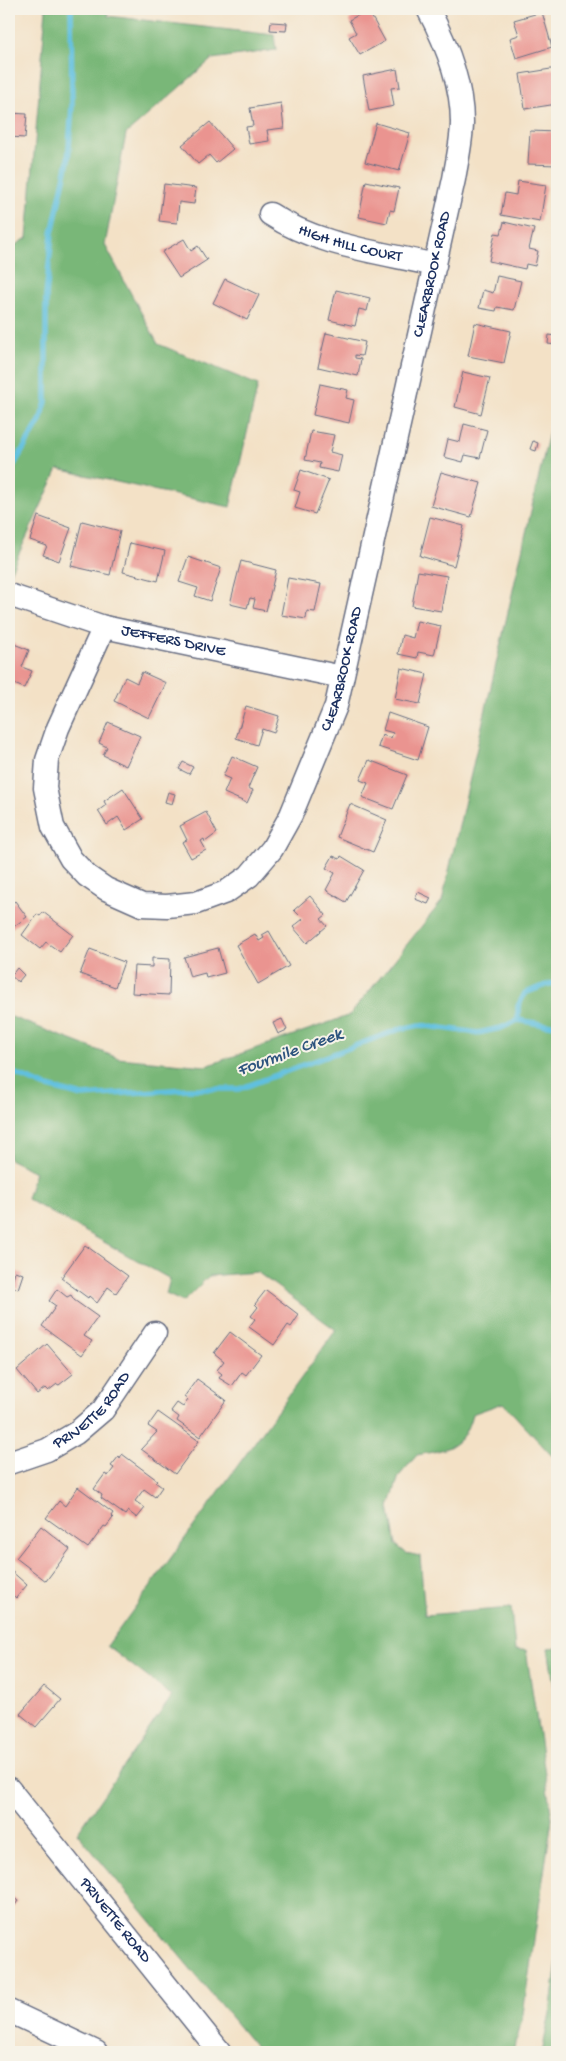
<svg xmlns="http://www.w3.org/2000/svg" width="566" height="2061" viewBox="0 0 566 2061" font-family="'Gochi Hand',sans-serif">
  <style>
    .forest { fill: #79b778; stroke: #4a736b }
    .lines { fill: none; stroke-linecap: round; stroke-linejoin: round }
    .stream { stroke: #61c0df; stroke-width: 5.5 }
    .building { fill: #ea9490 }
    .minor-casing { stroke: #676d82; stroke-width: 25 }
    .minor { stroke: #fff; stroke-width: 22 }
    .labels { text-anchor: middle; dominant-baseline: central; stroke-width: 4; stroke-linejoin: round; paint-order: stroke }
    .street-label { font-size: 16px; fill: #1b2f5e; stroke: #f7f3e8 }
    .water-label { font-size: 18px; font-style: italic; fill: #2c537e; stroke: #f7f3e8 }
  </style>
  <rect width="100%" height="100%" fill="#f7f3e8"/>
  <filter id="ink" filterUnits="userSpaceOnUse"><feTurbulence type="fractalNoise" baseFrequency=".02" numOctaves="2"/><feDisplacementMap in="SourceGraphic" scale="10" xChannelSelector="R" yChannelSelector="G"/><feConvolveMatrix kernelMatrix="1 2 1 2 8 2 1 2 1" color-interpolation-filters="sRGB"/></filter>
  <filter id="wash" filterUnits="userSpaceOnUse"><feTurbulence type="fractalNoise" baseFrequency=".0096" numOctaves="4" result="noise"/><feDisplacementMap in="SourceGraphic" scale="20" xChannelSelector="R" yChannelSelector="G"/><feGaussianBlur stdDeviation="1.12" result="paint"/><feColorMatrix in="noise" values="0 0 0 0 0 0 0 0 0 0 0 0 0 0 0 0 0 1.4 0 .05"/><feComposite in="paint" operator="in"/></filter>
  <g filter="url(#wash)">
    <rect width="100%" height="100%" fill="#f3e1c6"/>
    <path class="forest" d="M44,9H108V16L274,35L276,50L212,59L126,134L105,245L158,344L258,385L230,507L58,469L9,575V249L27,238L46,9Z
      M557,397V1459L554,1458L503,1403L472,1414C463,1448 449,1449 417,1455L399,1476L389,1507L396,1545L406,1553L420,1556L425,1615L511,1608L515,1650H526L552,1819L523,2014L514,2052H260L77,1833L172,1696L107,1646L336,1330L257,1272L209,1276L183,1302L166,1294L170,1279L27,1199L35,1172L9,1159V1016L118,1058L206,1066L350,1015L442,901Z
      M557,1647V1704L548,1648Z
      M557,1962V2052H542L550,2013Z"/>
    <g class="lines">
      <path class="stream" d="M9,473L40,421L46,402V296L52,233L68,161L72,106L71,9
        M518,1020V1006L525,993L549,984L557,983
        M518,1020L546,1025L557,1024
        M9,1071L44,1086L83,1096L186,1089H239L400,1029L420,1025L478,1033L501,1028L518,1020"/>
    </g>
    <g id="blocks">
      <path class="building" d="M368,10L385,41L360,55L349,37L356,33L349,20Z
        M542,12L552,47L516,58L510,38L519,35L514,20Z
        M271,22L287,23L286,31L270,30Z
        M557,68V104L525,109L520,74Z
        M397,69L400,87L391,88L394,106L369,111L363,76Z
        M281,103L284,128L267,130L269,141L249,144L246,127L253,126L250,108Z
        M9,113L27,114L25,138L9,137Z
        M210,122L233,149L216,163L209,155L198,164L182,145Z
        M376,123L410,133L399,171L365,162Z
        M530,131L557,132V165L528,164Z
        M366,181L399,188L394,211L390,210L387,223L359,217Z
        M518,181L546,185L540,222L501,215L505,193L516,195Z
        M164,184L196,188L194,204L179,202L177,223L159,221Z
        M504,222L534,229L529,249L538,251L535,266L526,264L525,269L489,261L495,233L501,234Z
        M184,239L191,251L198,246L207,260L179,278L162,252Z
        M497,276L521,281L514,310L497,307L496,311L479,308L483,290L493,293Z
        M225,279L259,295L247,320L213,303Z
        M336,290L370,298L367,311L359,309L355,326L329,320Z
        M475,323L511,331L504,363L468,356Z
        M326,333L365,342L362,356L355,355V358L361,359L358,376L318,367Z
        M549,335L557,336V345L548,344Z
        M463,372L490,378L481,414L455,407Z
        M320,384L348,390L346,398L354,400L349,423L313,415Z
        M464,424L487,430L480,458L465,455L463,462L444,457L448,439L460,442Z
        M311,431L334,435L330,452L342,455L338,472L319,468L320,463L305,460Z
        M533,441L538,443L536,451L530,449Z
        M301,470L329,480L315,514L295,508L300,492L294,490Z
        M441,472L481,483L471,517L431,506Z
        M38,516L71,528L59,561L43,555L47,546L30,540Z
        M430,517L464,526L454,566L420,556Z
        M82,521L120,531L110,575L71,566Z
        M130,543L165,551L158,581L123,572Z
        M188,557L221,568L210,601L195,596L198,588L179,582Z
        M241,561L276,570L266,611L253,608L255,599L250,598L247,608L230,604Z
        M418,571L447,576L441,611L412,606Z
        M288,578L321,584L315,612L307,611L306,619L281,615Z
        M417,621L441,626L434,655L418,652L417,658L398,654L402,635L413,638Z
        M9,642L29,650L22,667L32,671L24,688L9,682L10,675L9,674Z
        M401,668L427,674L420,704L395,699Z
        M142,672L166,683L149,718L114,701L125,677L137,683Z
        M246,706L279,716L274,733L262,729L257,745L236,738Z
        M388,713L428,727L418,760L378,747L382,735L391,738L393,733L383,730Z
        M108,722L140,736L126,766L103,755L107,747L99,743Z
        M232,756L257,767L248,788L253,790L247,803L224,793L230,779L223,776Z
        M369,760L407,775L393,809L362,797L368,783L360,780Z
        M183,762L193,767L189,774L179,769Z
        M123,788L143,819L126,830L118,817L107,825L98,811L106,805L104,801Z
        M168,792L175,794L172,804L165,802Z
        M350,804L387,820L373,852L337,837Z
        M206,812L217,833L205,842L204,839L201,841L206,850L191,858L182,842L187,840L180,826Z
        M333,856L340,859L341,856L364,870L346,902L326,890L335,873L326,868Z
        M418,892L431,898L428,904L415,899Z
        M310,896L326,915L321,919L327,926L307,943L293,927L303,919L294,910Z
        M15,901L27,917L9,930V906Z
        M43,912L73,935L60,952L46,942L40,949L22,935L37,914L40,916Z
        M269,931L289,966L258,984L236,945L255,934L259,941L264,938L262,935Z
        M218,948L225,973L206,978L205,973L190,977L184,957Z
        M90,949L124,962L115,987L80,974Z
        M152,958L170,959L169,995L132,993L134,966L152,967Z
        M17,968L24,975L18,982L11,976Z
        M282,1019L287,1030L278,1034L273,1023Z
        M85,1245L128,1276L116,1293L108,1287L97,1303L89,1296L88,1298L61,1278Z
        M15,1271L23,1274L18,1289L11,1286Z
        M57,1289L67,1297L71,1295L74,1300L98,1317L84,1336L92,1341L82,1355L42,1326L56,1306L49,1301Z
        M266,1290L299,1315L291,1327L288,1325L274,1345L249,1327L255,1319L251,1316L258,1307L255,1304Z
        M230,1332L261,1355L246,1375L242,1372L232,1386L219,1378L222,1374L217,1370L224,1361L214,1353Z
        M47,1344L73,1374L59,1385L57,1384L48,1391L45,1388L37,1394L17,1370Z
        M197,1379L226,1400L200,1437L177,1421L179,1417L171,1411L177,1403L183,1407L188,1400L184,1397Z
        M158,1412L199,1441L175,1474L141,1449L157,1432L148,1426Z
        M122,1454L157,1480L155,1482L162,1487L155,1497L144,1489L135,1501L145,1508L137,1518L128,1511L125,1515L101,1498L102,1495L94,1489L105,1474L108,1476L114,1468L111,1466L119,1456L120,1458Z
        M78,1487L113,1513L111,1516L113,1518L106,1527L104,1526L88,1548L46,1518L59,1501L65,1506Z
        M41,1526L70,1549L46,1581L16,1558Z
        M9,1569L27,1585L16,1598L9,1592Z
        M44,1686L60,1699L36,1727L20,1714Z
        M9,1894L18,1901L9,1913Z"/>
    </g>
  </g>
  <g filter="url(#ink)">
    <use href="#blocks" fill-opacity="0" stroke="#676d82" stroke-width="1"/>
    <g class="lines">
      <defs>
        <g id="minor">
          <path id="s1" d="M270,214C318,246 380,252 435,265"/>
          <path id="s2" d="M9,595L104,627L342,677"/>
          <path id="s3" d="M104,627L58,728L47,760L45,788L53,827L71,859L87,876L106,889L142,905L167,906L196,903L226,892L249,876L272,849L291,815L336,706L454,179C457,161 462,140 462,122C462,82 446,43 428,9"/>
          <path id="s4" d="M9,1463L47,1450L76,1433L103,1410L155,1333"/>
          <path id="s5" d="M9,1789L220,2052"/>
          <path d="M9,2011L96,2052"/>
        </g>
      </defs>
      <use href="#minor" class="minor-casing"/>
      <use href="#minor" class="minor"/>
    </g>
  </g>
  <g class="labels">
    <g class="street-label">
      <text stroke="none"><textPath href="#s1" startOffset="86">HIGH HILL COURT</textPath></text>
      <text stroke="none"><textPath href="#s3" startOffset="1084">CLEARBROOK ROAD</textPath></text>
      <text stroke="none"><textPath href="#s2" startOffset="171">JEFFERS DRIVE</textPath></text>
      <text stroke="none"><textPath href="#s3" startOffset="679">CLEARBROOK ROAD</textPath></text>
      <text stroke="none"><textPath href="#s4" startOffset="101">PRIVETTE ROAD</textPath></text>
      <text stroke="none"><textPath href="#s5" startOffset="169">PRIVETTE ROAD</textPath></text>
    </g>
    <g class="water-label">
      <text transform="translate(290 1053) rotate(-20)">Fourmile Creek</text>
    </g>
  </g>
  <rect width="566" height="2061" fill="none" stroke="#f7f3e8" stroke-width="30"/>
</svg>
